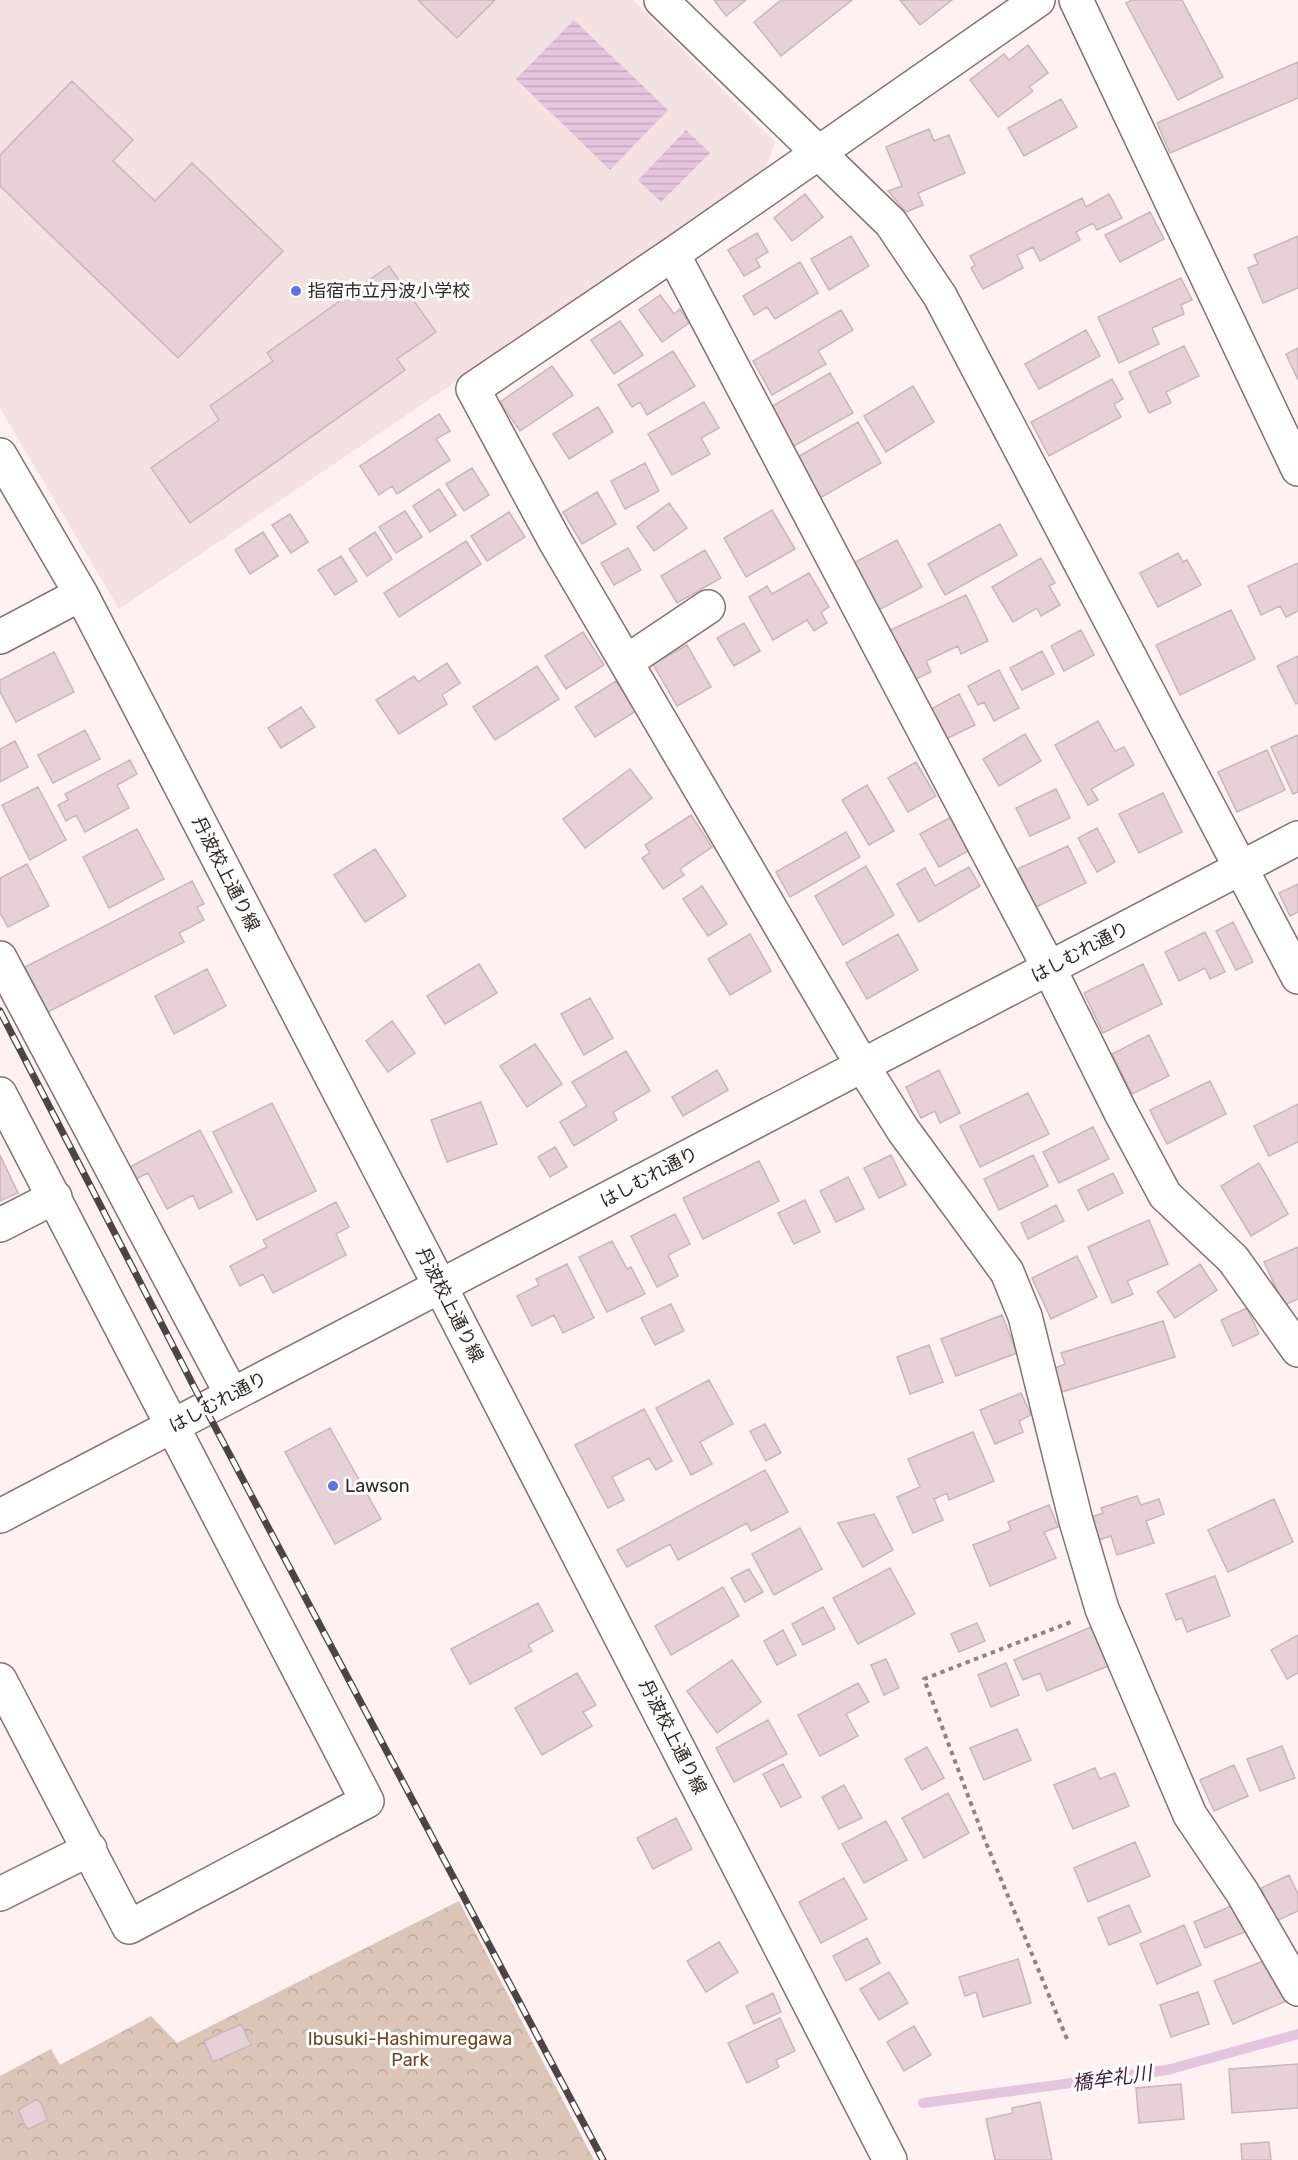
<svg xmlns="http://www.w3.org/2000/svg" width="1298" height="2160" viewBox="0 0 1298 2160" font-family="Rubik,'Noto Sans JP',sans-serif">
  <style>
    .built { fill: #f4e1e2 }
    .park { fill: url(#park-crowns) }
    .water { fill: url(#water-rules) }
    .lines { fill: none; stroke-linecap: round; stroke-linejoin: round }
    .stream { stroke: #e5c4de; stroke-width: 10 }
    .building { fill: #e6d1d8; stroke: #c9b5bc; stroke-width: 1.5 }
    .minor-casing { stroke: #847172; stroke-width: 36 }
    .path { stroke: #8e8384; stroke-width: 4; stroke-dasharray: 4.5 4.5; stroke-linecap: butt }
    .minor { stroke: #fff; stroke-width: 33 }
    .rail-casing { stroke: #4d4445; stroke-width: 7 }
    .rail { stroke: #fff; stroke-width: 4.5; stroke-dasharray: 14; stroke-linecap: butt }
    .poi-dot { fill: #5b72e9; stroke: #fff; stroke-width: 2 }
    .labels { text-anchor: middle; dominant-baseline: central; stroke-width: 6; stroke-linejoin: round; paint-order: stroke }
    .poi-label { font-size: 18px; fill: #2e2627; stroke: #fff; text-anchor: start }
    .street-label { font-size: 18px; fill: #2e2627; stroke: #fff }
    .park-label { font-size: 18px; fill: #724421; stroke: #fff }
    .water-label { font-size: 20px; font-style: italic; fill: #441b3e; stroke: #fff }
  </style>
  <defs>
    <pattern id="park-crowns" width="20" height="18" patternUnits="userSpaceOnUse" patternTransform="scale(1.5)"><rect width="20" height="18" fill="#dcc5b6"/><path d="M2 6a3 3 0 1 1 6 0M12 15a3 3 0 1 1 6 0" fill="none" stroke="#bda99c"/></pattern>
    <pattern id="water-rules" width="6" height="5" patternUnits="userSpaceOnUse" patternTransform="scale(1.5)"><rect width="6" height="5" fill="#e5c4de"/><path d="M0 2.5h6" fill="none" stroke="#c5a8be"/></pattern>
  </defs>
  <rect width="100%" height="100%" fill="#fff1f2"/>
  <path class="built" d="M0,0H633L775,142L764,174L119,609L0,408Z"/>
  <path class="park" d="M459,1901L594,2160H0V2076L51,2049L60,2065L151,2016L177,2043Z"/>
  <path class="water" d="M574,20L668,110L610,170L516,79Z
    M686,130L710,153L661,202L638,180Z"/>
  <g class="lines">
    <path class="stream" d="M923,2103L1167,2070L1298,2034"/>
  </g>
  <path class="building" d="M418,0H495L457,38Z
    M714,0H746L726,16Z
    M781,0H852L781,56L754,22Z
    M900,0H952L920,25Z
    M1132,0H1182L1223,77L1178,100L1126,3Z
    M1028,45L1048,73L1029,87L1033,91L998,117L970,80L1004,54L1009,60Z
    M1298,62V98L1170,153L1157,123Z
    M72,81L133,140L113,161L155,201L192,163L283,251L178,358L0,186V155Z
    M1061,99L1077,127L1024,156L1008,128Z
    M929,129L934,141L949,135L965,173L918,193L923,205L906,212L888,191L902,186L886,147Z
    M805,194L823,217L792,241L774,218Z
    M1109,194L1122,218L1097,230L1093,223L1076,232L1080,240L1040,261L1033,247L1017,255L1023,268L983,289L971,268L975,265L970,256L1082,198L1086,207Z
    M1150,212L1164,239L1120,262L1105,235Z
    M757,233L768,252L756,259L760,267L744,276L728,250Z
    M851,236L869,266L829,290L811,259Z
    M1298,236V288L1263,303L1248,268L1258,264L1254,255Z
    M800,262L818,293L775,319L767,307L754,315L743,296Z
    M389,266L436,332L397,359L405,370L190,523L151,468L219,420L210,406L273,361L267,353Z
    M1181,278L1192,300L1181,305L1184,314L1152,328L1159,344L1119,363L1098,317Z
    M660,295L674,314L680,309L689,323L662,342L639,310Z
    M841,310L853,330L818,351L826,364L772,395L753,361Z
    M620,321L643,355L614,374L591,340Z
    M1086,330L1100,356L1039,389L1025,364Z
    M1184,346L1199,376L1166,392L1171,403L1149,413L1129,372Z
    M1298,348V380L1286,354Z
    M673,351L695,386L647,415L640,402L632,407L618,385Z
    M552,366L573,395L520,431L500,402Z
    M830,373L853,413L792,447L769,408Z
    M1112,379L1123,399L1114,404L1121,417L1049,456L1031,422Z
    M913,386L934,422L886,452L864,416Z
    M704,402L719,428L701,438L710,454L672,475L648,434Z
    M598,407L613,432L569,459L553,434Z
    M439,414L450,431L436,439L450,460L397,494L392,486L379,495L360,466Z
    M858,422L881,463L820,498L796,458Z
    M645,463L659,491L625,509L611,481Z
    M472,468L489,495L464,511L446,484Z
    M439,489L456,515L430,532L413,506Z
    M597,492L616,524L582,544L563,512Z
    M669,503L687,528L654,551L637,527Z
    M772,510L795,549L746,577L724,538Z
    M405,511L422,537L396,553L379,527Z
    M509,512L525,537L487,561L471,536Z
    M290,514L308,542L291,553L272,525Z
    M1000,524L1017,555L945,595L928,564Z
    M263,532L278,556L250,574L235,550Z
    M375,532L392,559L367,576L349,549Z
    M897,540L922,587L875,612L850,565Z
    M466,541L481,564L399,617L384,593Z
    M628,548L641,570L614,585L601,563Z
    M705,550L721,578L677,603L661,576Z
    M1178,553L1183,562L1187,560L1201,585L1158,607L1140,573Z
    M341,556L357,581L335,595L318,570Z
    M1041,558L1055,583L1049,586L1060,605L1041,616L1037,608L1013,622L992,587Z
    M1298,563V611L1286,617L1280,606L1261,615L1248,586Z
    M809,573L829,607L821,612L827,623L814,631L807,620L773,640L749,597L767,586L772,594Z
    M966,595L988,641L961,654L958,646L926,661L931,672L908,683L884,633Z
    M1231,610L1255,659L1180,695L1156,645Z
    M744,623L760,651L734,666L717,638Z
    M1081,630L1094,655L1064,671L1051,646Z
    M583,632L604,665L566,689L545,656Z
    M687,645L711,687L677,706L653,664Z
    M1042,651L1054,674L1022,690L1010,668Z
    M54,652L74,692L16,722L0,692V680Z
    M1298,656V703L1296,704L1277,666Z
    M447,663L460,683L442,695L447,704L399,734L376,700L414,676L418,682Z
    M537,666L559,699L495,740L473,707Z
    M999,670L1019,708L994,721L984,702L978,705L968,686Z
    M616,681L636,711L595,737L575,707Z
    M959,694L975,725L944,740L929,710Z
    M301,707L315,727L281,748L268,728Z
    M1098,721L1115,751L1124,747L1134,765L1091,789L1098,800L1088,805L1055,745Z
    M85,730L100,759L53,783L38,755Z
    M1025,734L1041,761L999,786L983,759Z
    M1298,735V792L1293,794L1271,747Z
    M15,741L28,767L0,782V749Z
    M1267,750L1285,790L1237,812L1218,772Z
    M130,760L137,774L117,785L129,808L85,832L76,815L66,821L58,805L68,800L65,794Z
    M916,762L936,796L908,812L888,778Z
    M630,769L652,798L585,848L563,819Z
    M867,785L894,831L869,845L842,800Z
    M38,787L66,840L30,860L2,805Z
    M1056,789L1070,818L1030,836L1016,808Z
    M1163,793L1182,832L1139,853L1119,814Z
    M691,815L712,847L680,869L684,875L663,889L642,858L650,853L645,845Z
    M951,817L970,850L939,867L920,834Z
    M1097,828L1115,862L1097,872L1078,838Z
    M137,829L164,879L109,908L83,857Z
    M846,832L860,857L790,897L776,872Z
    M1068,846L1086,883L1036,907L1017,869Z
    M375,849L406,896L365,922L334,875Z
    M27,864L49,906L8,927L0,913V878Z
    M866,866L894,915L843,945L815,896Z
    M969,867L980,886L919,922L897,884L925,868L935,886Z
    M192,881L204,904L197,907L204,920L179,933L184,942L48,1012L25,967Z
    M1298,884V912L1290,916L1279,893Z
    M702,886L727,924L708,936L683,899Z
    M1233,922L1253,962L1236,970L1216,931Z
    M1205,932L1225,972L1210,979L1205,968L1179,981L1165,952Z
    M750,934L771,971L730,995L708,959Z
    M898,934L918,970L867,999L846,963Z
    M479,964L497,993L445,1024L427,996Z
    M1143,964L1162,1004L1103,1033L1084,993Z
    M207,969L226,1006L174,1034L155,996Z
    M590,998L613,1038L584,1055L561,1014Z
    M392,1021L415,1053L388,1072L366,1041Z
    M1149,1035L1169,1076L1132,1094L1112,1054Z
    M535,1044L562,1084L527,1107L500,1066Z
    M626,1051L650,1091L613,1112L617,1120L574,1146L560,1122L587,1106L572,1082Z
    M717,1070L728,1090L683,1116L672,1097Z
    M939,1070L960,1113L940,1123L935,1111L921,1118L906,1087Z
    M1210,1081L1226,1114L1167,1144L1150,1110Z
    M1028,1093L1049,1134L980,1167L960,1126Z
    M481,1102L497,1144L447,1162L431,1120Z
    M272,1103L316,1191L257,1220L213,1132Z
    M1298,1104V1142L1269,1156L1254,1126Z
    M1093,1127L1109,1159L1059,1183L1043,1152Z
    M200,1130L232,1192L199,1209L193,1195L167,1209L148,1173L132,1181L126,1169Z
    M555,1147L567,1167L550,1177L538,1157Z
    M0,1155L18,1193L0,1201Z
    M891,1155L906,1185L879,1198L864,1168Z
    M1033,1155L1048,1186L999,1210L984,1179Z
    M759,1161L779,1201L703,1239L683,1198Z
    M1259,1163L1288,1214L1251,1236L1221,1186Z
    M1113,1173L1123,1193L1088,1210L1078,1190Z
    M848,1177L864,1209L836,1222L820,1191Z
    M805,1200L820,1232L794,1244L778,1213Z
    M336,1202L349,1227L336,1234L346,1255L273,1293L263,1274L240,1286L230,1266L267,1247L263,1240Z
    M1056,1205L1064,1221L1028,1239L1021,1223Z
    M675,1214L690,1244L668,1255L678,1276L657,1287L631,1236Z
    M1149,1220L1168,1264L1127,1281L1133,1294L1112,1303L1088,1247Z
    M612,1241L627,1269L631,1267L645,1294L607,1312L579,1257Z
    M1298,1247V1299L1284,1305L1264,1262Z
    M1077,1256L1097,1297L1051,1319L1032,1278Z
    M567,1264L594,1318L563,1333L554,1315L532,1326L517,1296L539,1285L536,1279Z
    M1200,1264L1217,1290L1175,1318L1157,1292Z
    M671,1304L684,1331L655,1345L641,1318Z
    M1247,1308L1259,1334L1233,1346L1221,1320Z
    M1002,1315L1017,1353L956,1376L941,1339Z
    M1163,1321L1175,1357L1062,1392L1055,1368L1065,1364L1061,1353Z
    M929,1345L943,1382L910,1394L897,1357Z
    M709,1380L733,1424L700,1442L712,1464L691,1475L656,1408Z
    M1021,1393L1031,1415L1019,1421L1023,1432L995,1444L980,1410Z
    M644,1409L672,1461L656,1470L649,1458L612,1477L624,1500L608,1508L575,1445Z
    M765,1424L781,1453L766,1461L750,1431Z
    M330,1428L381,1519L335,1544L285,1452Z
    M973,1432L994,1481L949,1500L947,1493L934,1499L943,1520L913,1533L897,1497L920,1487L908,1459Z
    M765,1470L788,1512L751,1531L747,1523L678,1560L670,1544L627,1567L617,1550Z
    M1137,1496L1141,1505L1159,1499L1164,1514L1146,1521L1154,1543L1117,1555L1111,1536L1099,1540L1091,1517L1103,1513L1101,1508Z
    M1274,1499L1293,1542L1228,1572L1208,1530Z
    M1049,1505L1058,1527L1044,1532L1056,1558L990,1586L973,1545L1011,1530L1008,1522Z
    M874,1514L893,1550L863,1567L838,1523Z
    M800,1528L822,1569L774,1595L752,1554Z
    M890,1568L915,1614L858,1644L833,1598Z
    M749,1569L763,1592L745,1602L731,1578Z
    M1215,1576L1230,1616L1187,1632L1182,1618L1176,1620L1166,1594Z
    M723,1587L739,1616L671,1655L655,1626Z
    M538,1603L553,1631L528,1645L532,1651L470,1684L451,1649Z
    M823,1607L835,1629L803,1645L792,1624Z
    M977,1623L985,1641L959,1652L951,1634Z
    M1091,1627L1108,1666L1047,1691L1040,1673L1023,1680L1014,1660Z
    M783,1630L796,1655L777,1665L764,1641Z
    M1298,1635V1673L1287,1679L1271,1650Z
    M886,1659L899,1688L884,1695L871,1665Z
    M732,1660L761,1702L717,1733L687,1691Z
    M1006,1663L1019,1695L991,1707L978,1675Z
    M577,1673L596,1705L583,1712L592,1726L542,1755L515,1708Z
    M858,1683L869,1702L846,1714L858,1736L820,1756L798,1715Z
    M768,1720L787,1754L734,1782L716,1748Z
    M1017,1729L1031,1760L984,1780L970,1748Z
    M1282,1746L1295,1778L1260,1791L1247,1759Z
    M927,1747L944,1778L922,1790L905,1759Z
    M783,1764L801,1797L781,1807L763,1774Z
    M1234,1765L1248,1796L1214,1811L1200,1780Z
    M1095,1768L1100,1779L1115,1773L1129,1806L1073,1829L1054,1785Z
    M844,1785L862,1818L839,1829L822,1797Z
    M948,1793L969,1833L924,1858L902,1818Z
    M676,1818L692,1849L653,1869L637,1838Z
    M886,1821L907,1860L864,1883L842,1844Z
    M1135,1842L1150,1876L1088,1902L1074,1868Z
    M1289,1875L1298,1894V1911L1276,1921L1261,1888Z
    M844,1878L867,1919L821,1943L799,1902Z
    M1236,1904L1247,1931L1205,1948L1194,1922Z
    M1129,1905L1141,1932L1109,1945L1098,1918Z
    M1184,1925L1201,1965L1157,1984L1140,1944Z
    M867,1938L880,1963L846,1981L833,1956Z
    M719,1942L738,1972L706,1992L687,1961Z
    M1018,1959L1031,2003L983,2017L976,1992L965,1996L959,1977Z
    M1268,1959L1286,2001L1233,2024L1214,1981Z
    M889,1972L908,2003L879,2020L860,1989Z
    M1198,1992L1209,2024L1171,2037L1160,2005Z
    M773,1993L781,2012L754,2024L746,2006Z
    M780,2018L795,2051L776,2060L779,2067L747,2083L728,2043Z
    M241,2024L251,2045L213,2062L204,2041Z
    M914,2026L931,2055L904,2071L887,2042Z
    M1298,2064V2108L1232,2113L1229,2069Z
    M1181,2084L1184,2119L1139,2123L1136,2088Z
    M37,2099L42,2105L47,2120L29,2129L26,2127L18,2110Z
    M1040,2102L1052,2160H995L986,2119L1013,2113L1012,2108Z
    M1269,2142L1271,2160H1242L1241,2144Z"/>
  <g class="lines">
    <defs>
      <path id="minor" d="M661,0L891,223L940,296L1298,977
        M1038,0L673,254L473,389L555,541L862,1065L903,1130L1007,1272L1025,1316L1076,1521L1102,1609L1190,1815L1242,1892L1298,1989
        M1076,0L1298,469
        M673,254L1049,968L1121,1113L1165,1195L1233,1259L1298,1350
        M0,455L81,594L440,1286L890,2160
        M0,637L81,594
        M626,662L708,607
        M0,958L232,1395
        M0,1094L367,1801L129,1927L0,1680
        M0,1225L55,1197
        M0,1516L1298,838
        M0,1894L90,1849"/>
    </defs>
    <use href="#minor" class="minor-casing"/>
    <path class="path" d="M1067,2039L984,1838L924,1679L1071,1622"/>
    <use href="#minor" class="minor"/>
    <defs>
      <path id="rail" d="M0,1011L205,1408L603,2160"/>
    </defs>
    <use href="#rail" class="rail-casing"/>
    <use href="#rail" class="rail"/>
  </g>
  <g class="poi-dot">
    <circle cx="296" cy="291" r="6"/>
    <circle cx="333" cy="1486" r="6"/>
  </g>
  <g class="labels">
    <g class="poi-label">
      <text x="308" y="291">指宿市立丹波小学校</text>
      <text x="345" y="1486">Lawson</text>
    </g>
    <g class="street-label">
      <text transform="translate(226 874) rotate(63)">丹波校上通り線</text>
      <text transform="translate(1080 952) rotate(-28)">はしむれ通り</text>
      <text transform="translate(649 1177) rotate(-28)">はしむれ通り</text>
      <text transform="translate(450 1305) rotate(63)">丹波校上通り線</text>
      <text transform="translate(218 1402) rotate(-28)">はしむれ通り</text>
      <text transform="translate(673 1737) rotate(63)">丹波校上通り線</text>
    </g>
    <g class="park-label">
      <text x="410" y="2039">Ibusuki-Hashimuregawa<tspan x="410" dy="21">Park</tspan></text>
    </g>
    <g class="water-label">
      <text transform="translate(1112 2078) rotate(-8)">橋牟礼川</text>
    </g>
  </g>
</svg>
